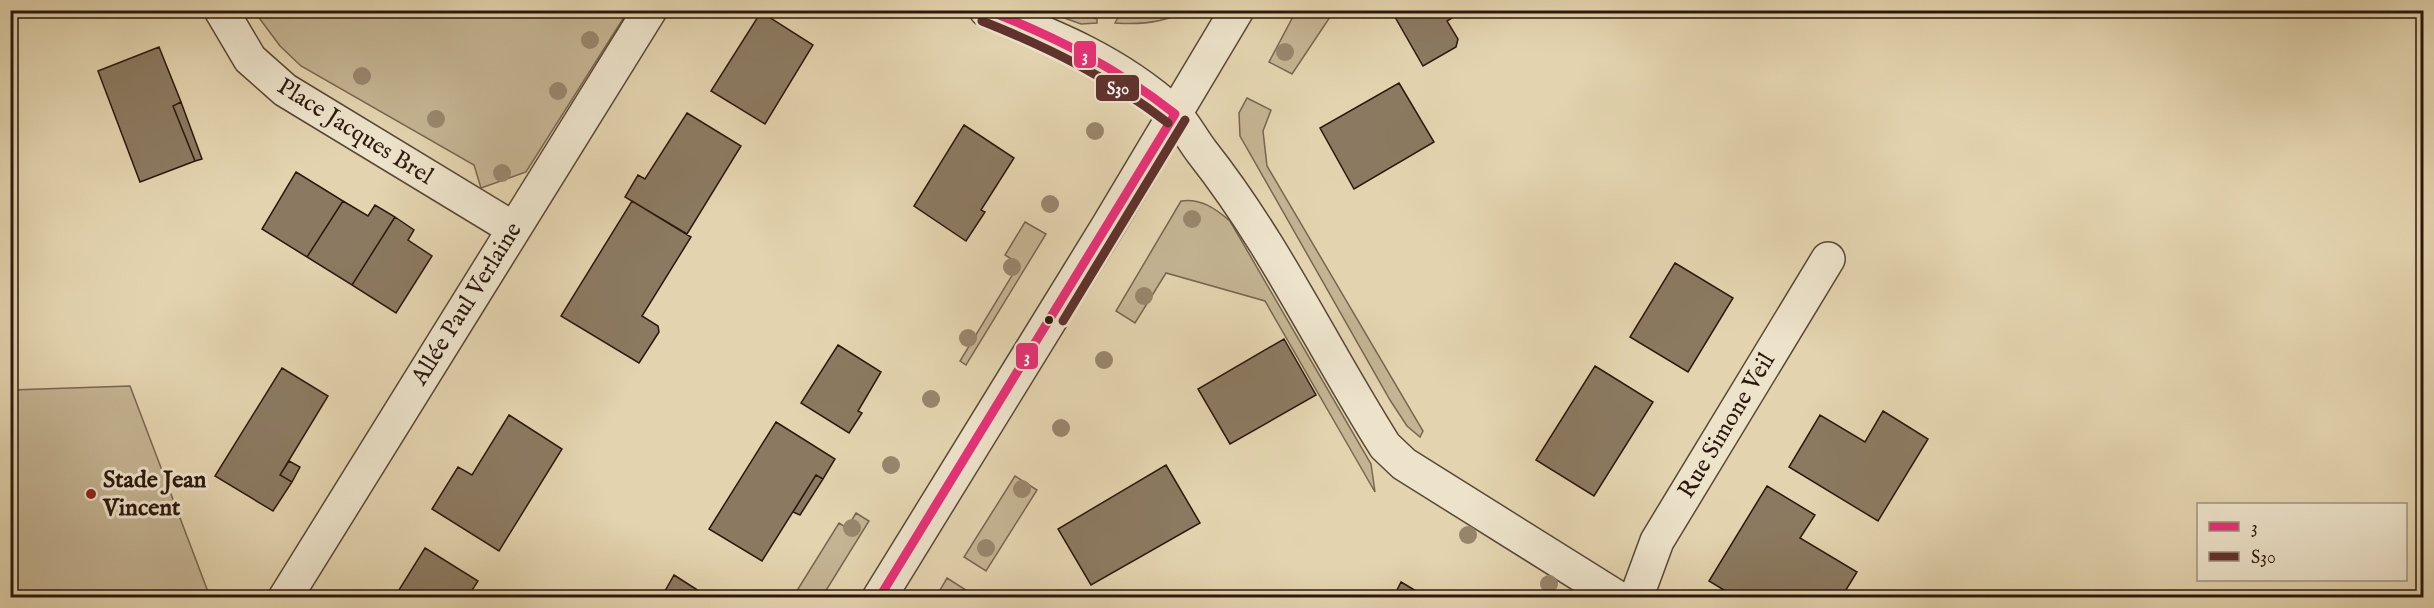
<svg xmlns="http://www.w3.org/2000/svg" width="2434" height="608" viewBox="0 0 2434 608" font-family="'IM FELL English',serif">
  <style>
    .green { fill: #c4b493; stroke: #786650; stroke-width: 1.5 }
    .building { fill: #8b7a61; stroke: #2c180d; stroke-width: 1.5 }
    .lines { fill: none; stroke-linecap: round; stroke-linejoin: round }
    .minor-casing { stroke: #5a4736; stroke-width: 36 }
    .minor { stroke: #ede3cb; stroke-width: 33 }
    .bus-1-casing { stroke: #ede3cb; stroke-width: 14 }
    .bus-2-casing { stroke: #ede3cb; stroke-width: 14 }
    .bus-1 { stroke: #e73178; stroke-width: 9 }
    .bus-2 { stroke: #60322d; stroke-width: 9 }
    .tree { fill: #98866c }
    .bus-dot { fill: #2c180d; stroke: #ede3cb; stroke-width: 2 }
    .poi-dot { fill: #8f2418; stroke: #ede3cb; stroke-width: 2 }
    .labels { text-anchor: middle; dominant-baseline: central; stroke-width: 6; stroke-linejoin: round; paint-order: stroke }
    .street-label { font-size: 24px; fill: #2c180d; stroke: #ede3cb }
    .poi-label { font-size: 24px; font-weight: bold; fill: #2c180d; stroke: #ede3cb; text-anchor: start }
    .line-badge { stroke: #ede3cb; stroke-width: 2 }
    .badge-label { font-size: 16px; text-anchor: middle; font-weight: bold; fill: #fff }
  </style>
  <rect width="100%" height="100%" fill="#e3d4af"/>
  <filter id="stains"><feTurbulence type="fractalNoise" baseFrequency=".00333" numOctaves="4"/><feColorMatrix values="0 0 0 0 .2 0 0 0 0 .09 0 0 0 0 .02 0 0 0 .5 -.17"/></filter>
  <radialGradient id="worn" r=".72"><stop offset=".6" stop-color="#630" stop-opacity="0"/><stop offset="1" stop-color="#630" stop-opacity=".3"/></radialGradient>
  <path class="green" d="M1128,10H1186V11C1163,23 1140,25 1115,23L1121,12Z
    M254,11H628L526,172L481,188L474,165L301,66L280,46Z
    M1045,11H1076L1097,19V23L1081,24Z
    M1296,11H1334L1292,74L1269,62Z
    M1247,98L1271,110L1263,131L1267,166L1423,431L1420,437L1407,426L1390,400L1240,136L1239,113Z
    M1181,201C1201,198 1216,209 1230,221L1371,464L1375,492L1265,301L1166,273L1135,323L1116,311Z
    M1025,222L1046,234L966,365L960,361L1019,264L1005,255Z
    M130,386L210,597H11V390Z
    M1015,476L1037,490L986,571L964,557Z
    M856,513L869,521L822,597H793L839,523L847,528Z
    M947,578L969,592L966,597H936Z"/>
  <path class="building" d="M1391,10H1465L1447,21L1458,39L1456,47L1423,66Z
    M761,12L813,45L765,124L711,91Z
    M159,47L181,102L173,106L195,161L140,182L98,71Z
    M1399,83L1434,142L1354,189L1320,128Z
    M181,102L202,159L195,161L173,106Z
    M687,113L741,146L687,234L625,197L638,175L645,179Z
    M964,125L1014,158L981,210L985,212L966,241L914,206Z
    M296,172L343,201L307,257L262,229Z
    M343,201L368,216L375,205L395,217L352,285L307,257Z
    M632,201L691,237L642,316L658,326L659,332L639,363L561,316Z
    M395,217L414,230L408,240L432,256L396,313L352,285Z
    M1675,263L1733,298L1688,372L1630,337Z
    M1284,339L1316,395L1230,444L1198,389Z
    M838,345L881,372L858,411L862,413L849,433L801,403Z
    M1595,366L1653,402L1594,496L1536,460Z
    M282,368L328,396L280,475L292,482L273,511L215,476Z
    M1883,411L1928,439L1878,521L1789,467L1820,415L1865,442Z
    M509,415L562,449L499,551L432,509L458,467L472,475Z
    M776,422L835,459L823,479L816,475L762,561L709,529Z
    M289,461L300,467L292,482L280,475Z
    M1166,465L1200,523L1091,585L1058,529Z
    M816,475L823,479L800,515L793,512Z
    M1767,486L1815,515L1800,538L1857,572L1841,598H1737L1709,581Z
    M425,548L478,581L467,598H394Z
    M674,575L710,598H661Z
    M1401,582L1428,598H1393Z"/>
  <g class="lines">
    <defs>
      <path id="minor" d="M221,10L250,59L285,90L514,229
        M986,10C1054,36 1118,62 1173,112C1184,123 1192,139 1202,152C1274,243 1323,348 1385,446L1404,464L1618,598
        M285,598L650,10
        M879,598L1108,226L1237,10
        M1636,598L1657,541L1828,259"/>
    </defs>
    <use href="#minor" class="minor-casing"/>
    <use href="#minor" class="minor"/>
    <defs>
      <path id="bus-1" d="M987,10C1056,37 1117,68 1175,114
        M879,598L1175,114"/>
      <path id="bus-2" d="M982,21C1050,48 1110,78 1168,123
        M1063,321L1185,120"/>
    </defs>
    <use href="#bus-1" class="bus-1-casing"/>
    <use href="#bus-2" class="bus-2-casing"/>
    <use href="#bus-1" class="bus-1"/>
    <use href="#bus-2" class="bus-2"/>
  </g>
  <g class="tree">
    <circle cx="590" cy="40" r="9"/>
    <circle cx="1285" cy="52" r="9"/>
    <circle cx="362" cy="76" r="9"/>
    <circle cx="558" cy="91" r="9"/>
    <circle cx="436" cy="119" r="9"/>
    <circle cx="1095" cy="131" r="9"/>
    <circle cx="502" cy="173" r="9"/>
    <circle cx="1050" cy="204" r="9"/>
    <circle cx="1192" cy="219" r="9"/>
    <circle cx="1012" cy="267" r="9"/>
    <circle cx="1144" cy="296" r="9"/>
    <circle cx="968" cy="338" r="9"/>
    <circle cx="1104" cy="360" r="9"/>
    <circle cx="931" cy="399" r="9"/>
    <circle cx="1061" cy="428" r="9"/>
    <circle cx="891" cy="465" r="9"/>
    <circle cx="1022" cy="489" r="9"/>
    <circle cx="852" cy="528" r="9"/>
    <circle cx="1468" cy="535" r="9"/>
    <circle cx="986" cy="548" r="9"/>
    <circle cx="1549" cy="584" r="9"/>
  </g>
  <circle class="bus-dot" cx="1049" cy="320" r="5"/>
  <circle class="poi-dot" cx="91" cy="494" r="6"/>
  <g class="labels">
    <g class="street-label">
      <text transform="translate(355 132) rotate(32)">Place Jacques Brel</text>
      <text transform="translate(467 304) rotate(-58)">Allée Paul Verlaine</text>
      <text transform="translate(1727 426) rotate(-59)">Rue Simone Veil</text>
    </g>
    <g class="poi-label">
      <text x="103" y="480">Stade Jean<tspan x="103" dy="28">Vincent</tspan></text>
    </g>
  </g>
  <g class="line-badge">
    <rect x="1073" y="40" width="24" height="29" rx="6" fill="#e73178"/>
    <rect x="1095" y="74" width="45" height="28" rx="6" fill="#60322d"/>
    <rect x="1015" y="342" width="24" height="28" rx="6" fill="#e73178"/>
  </g>
  <g class="badge-label">
    <text x="1085" y="61">3</text>
    <text x="1118" y="94">S30</text>
    <text x="1027" y="362">3</text>
  </g>
  <rect width="2434" height="608" fill="none" stroke="#e3d4af" stroke-width="36"/>
  <rect x="12" y="12" width="2410" height="584" fill="none" stroke="#2c180d" stroke-width="3"/>
  <rect x="18" y="18" width="2398" height="572" fill="none" stroke="#2c180d" stroke-width="1.5"/>
  <rect x="2197" y="503" width="210" height="78" fill="#ede3cb" stroke="#a0927f" stroke-width="1.5"/>
  <rect x="2209" y="522" width="30" height="9" fill="#e73178" stroke="#a0927f" stroke-width="1.5"/>
  <text x="2251" y="533" font-size="18" fill="#2c180d">3</text>
  <rect x="2209" y="552" width="30" height="9" fill="#60322d" stroke="#a0927f" stroke-width="1.5"/>
  <text x="2251" y="563" font-size="18" fill="#2c180d">S30</text>
  <rect width="100%" height="100%" filter="url(#stains)"/>
  <rect width="100%" height="100%" fill="url(#worn)"/>
</svg>
